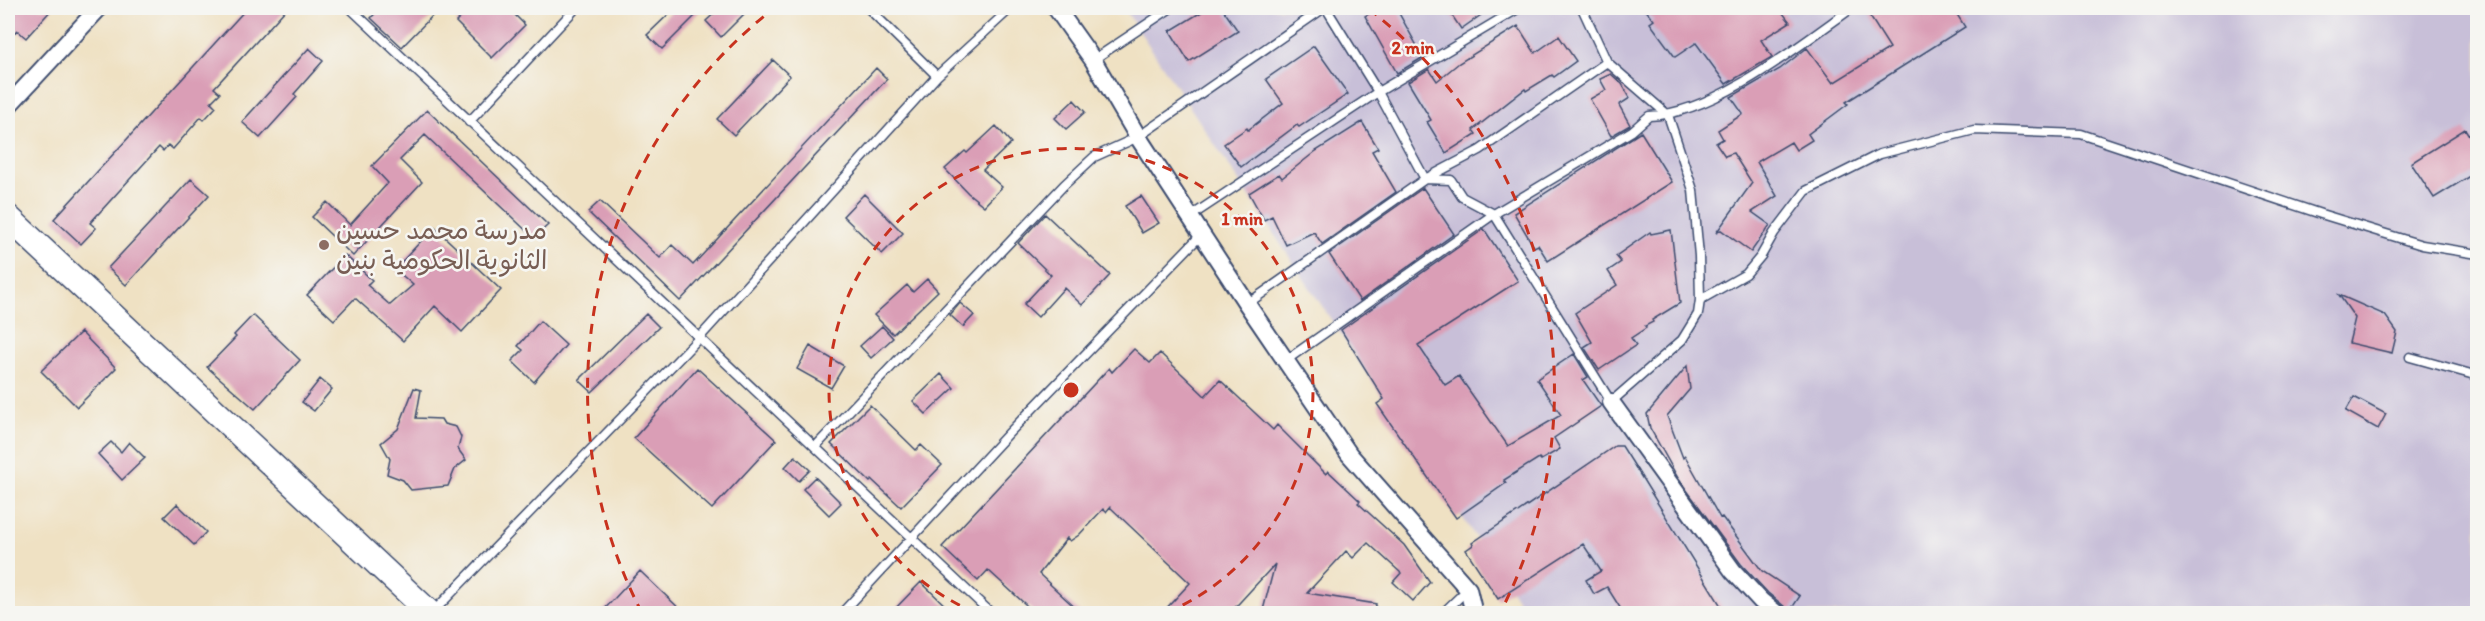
<svg xmlns="http://www.w3.org/2000/svg" width="2485" height="621" viewBox="0 0 2485 621" font-family="Itim,'Playpen Sans Arabic',sans-serif">
  <style>
    .industrial { fill: #c8bfd8 }
    .building { fill: #da9eb6 }
    .lines { fill: none; stroke-linecap: round; stroke-linejoin: round }
    .lane-casing { stroke: #3b4a6d; stroke-width: 11 }
    .street-casing { stroke: #3b4a6d; stroke-width: 20 }
    .secondary-casing { stroke: #3b4a6d; stroke-width: 27 }
    .lane { stroke: #fff; stroke-width: 8 }
    .street { stroke: #fff; stroke-width: 16 }
    .secondary { stroke: #fff; stroke-width: 24 }
    .ring { fill: none; stroke: #c8321e; stroke-width: 3; stroke-dasharray: 10 8 }
    .education-dot { fill: #8d6e63; stroke: #f6f6f2; stroke-width: 2 }
    .labels { text-anchor: middle; dominant-baseline: central; stroke-width: 5; stroke-linejoin: round; paint-order: stroke }
    .education-label { font-size: 26px; fill: #785e54; stroke: #f6f6f2; text-anchor: start }
    .centre { fill: #c8321e; stroke: #f6f6f2; stroke-width: 3 }
    .ring-label { font-size: 18px; text-anchor: middle; font-weight: bold; fill: #c8321e; stroke: #f6f6f2; stroke-width: 5; stroke-linejoin: round; paint-order: stroke }
  </style>
  <rect width="100%" height="100%" fill="#f6f6f2"/>
  <filter id="ink" filterUnits="userSpaceOnUse"><feTurbulence type="fractalNoise" baseFrequency=".0167" numOctaves="2"/><feDisplacementMap in="SourceGraphic" scale="12" xChannelSelector="R" yChannelSelector="G"/><feConvolveMatrix kernelMatrix="1 2 1 2 8 2 1 2 1" color-interpolation-filters="sRGB"/></filter>
  <filter id="wash" filterUnits="userSpaceOnUse"><feTurbulence type="fractalNoise" baseFrequency=".008" numOctaves="4" result="noise"/><feDisplacementMap in="SourceGraphic" scale="24" xChannelSelector="R" yChannelSelector="G"/><feGaussianBlur stdDeviation="1.35" result="paint"/><feColorMatrix in="noise" values="0 0 0 0 0 0 0 0 0 0 0 0 0 0 0 0 0 1.4 0 .05"/><feComposite in="paint" operator="in"/></filter>
  <g filter="url(#wash)">
    <rect width="100%" height="100%" fill="#efe1c3"/>
    <path class="industrial" d="M1124,8H2477V613H1526Z"/>
    <g id="blocks">
      <path class="building" d="M8,8H53L26,38L17,30L8,40Z
        M247,8H287L214,88L220,93L211,102L216,107L204,120L201,117L173,149L168,145L163,151L159,147L90,223L96,228L81,244L54,219Z
        M380,8H440L402,47L371,18Z
        M471,8H508L525,25L492,58L456,22Z
        M675,8H703L662,49L647,35Z
        M720,8H750L721,37L706,21Z
        M1208,8H1222L1238,31L1189,62L1170,31Z
        M1380,8H1396L1422,55V58L1397,73L1365,16Z
        M1447,8H1491L1461,29Z
        M1644,8H1779L1790,22L1761,40L1772,57L1726,84L1696,43L1675,57L1650,23L1654,20Z
        M1881,8H1953L1965,27L1846,102L1848,104L1808,134L1812,140L1796,150L1791,142L1757,162L1777,196L1752,212L1770,225L1751,252L1721,230L1716,233L1752,183L1733,153L1725,156L1716,143L1723,139L1718,130L1743,114L1731,97L1780,69L1807,48L1833,83L1890,48L1869,15Z
        M1518,26L1535,53L1559,36L1576,61L1554,77L1552,75L1526,91L1525,89L1473,130L1476,134L1446,153L1427,122L1431,120L1408,82L1429,69L1437,81L1459,63Z
        M1314,46L1348,94L1299,127L1297,125L1241,167L1224,144L1247,128L1248,130L1283,103L1266,79Z
        M309,48L323,61L294,94L297,97L260,138L242,122Z
        M773,60L790,76L734,135L717,119Z
        M876,68L887,79L680,301L588,212L600,201L660,258L672,245L693,265Z
        M1611,74L1622,84L1630,98L1619,105L1630,125L1611,136L1590,99L1606,90L1600,79Z
        M1074,100L1085,112L1066,129L1055,118Z
        M427,110L548,225L534,238L425,135L400,160L422,182L353,256L312,217L327,202L350,225L388,183L372,166Z
        M1362,122L1378,148L1372,151L1396,192L1322,244L1314,232L1286,245L1272,216L1264,220L1249,193L1279,174L1282,178L1316,151Z
        M996,126L1011,143L983,170L1002,187L984,206L968,193L945,169L965,151L967,153Z
        M2465,129L2478,149V171L2434,198L2411,163Z
        M1641,132L1672,182L1548,261L1538,245L1534,247L1514,213Z
        M191,179L209,195L126,285L108,268Z
        M1423,188L1454,234L1360,301L1329,254Z
        M864,194L903,233L882,254L843,216Z
        M1141,196L1159,223L1142,233L1125,206Z
        M1045,214L1110,275L1082,305L1064,288L1038,317L1024,304L1051,275L1018,243Z
        M434,227L501,290L462,332L435,306L403,341L355,298L334,320L307,295L345,255L372,280L367,285L390,305L413,285L395,269Z
        M1484,229L1518,281L1418,345L1445,385L1459,376L1508,446L1561,415L1537,379L1574,354L1588,377L1583,380L1601,406L1554,438L1560,449L1541,460L1539,458L1504,480L1506,483L1456,518L1377,404L1384,399L1341,330Z
        M1671,230L1680,303L1652,320L1653,322L1645,326L1646,328L1631,338L1636,345L1599,370L1584,347L1592,342L1575,313L1617,285L1608,271L1621,262L1616,256L1650,232L1651,234Z
        M927,279L938,291L893,334L874,315L907,285L913,292Z
        M2339,295L2385,315L2397,332L2392,353L2349,343L2355,318Z
        M960,303L974,315L963,327L950,315Z
        M646,314L659,327L592,392L579,380Z
        M253,315L300,360L255,409L207,367L236,337L234,335Z
        M540,321L566,345L534,382L512,361L523,350L518,346Z
        M882,326L893,338L871,358L860,346Z
        M81,332L116,368L77,407L41,371Z
        M810,346L844,366L831,388L797,369Z
        M1134,349L1150,363L1160,353L1205,396L1220,380L1273,430L1277,425L1326,474L1328,471L1360,501L1358,503L1404,545L1430,582L1413,601L1393,582L1401,573L1368,543L1353,558L1346,551L1307,593L1376,604L1375,614H1262L1275,564L1229,614H1161L1190,583L1110,507L1106,512L1103,509L1079,535L1070,541L1067,538L1039,574L1082,614H1036L988,570L978,581L942,547L1109,368L1112,372Z
        M1687,366L1690,389L1667,416L1683,458L1685,456L1720,518L1722,517L1762,571L1800,596L1790,611L1768,593L1741,564L1678,478L1650,428L1647,414Z
        M697,368L776,440L712,509L634,438Z
        M941,374L954,388L926,414L913,401Z
        M320,379L332,389L314,411L302,402Z
        M414,388L421,390L416,418L441,419L444,424L456,427L461,437L458,449L466,460L455,469L448,486L411,490L403,480L387,474L390,459L381,443L398,429Z
        M2354,397L2386,414L2378,429L2346,411Z
        M870,405L916,450L921,445L942,465L901,507L872,480L870,482L831,444Z
        M111,442L121,452L129,442L145,458L122,480L98,454Z
        M1615,446H1622L1634,465L1726,614H1624L1607,587L1594,594L1586,580L1601,571L1583,544L1498,599L1466,550L1473,545L1472,543Z
        M795,456L810,470L799,481L785,467Z
        M815,477L841,503L829,515L803,489Z
        M177,504L206,532L194,545L164,517Z
        M640,571L685,614H600Z
        M921,582L954,614H890Z"/>
    </g>
  </g>
  <g filter="url(#ink)">
    <use href="#blocks" fill-opacity="0" stroke="#3b4a6d" stroke-width="1.5"/>
    <g class="lines">
      <defs>
        <path id="lane" d="M350,8L992,614
          M868,8L937,76
          M1326,8L1378,92L1425,179L1451,180L1462,197L1494,214L1611,402L1682,340L1698,314L1700,300L1699,256L1693,190L1668,115L1607,62L1582,8
          M1093,60L1171,8
          M469,122L576,8
          M1191,216L1378,92L1519,8
          M1700,300L1746,274L1761,256L1774,233L1806,191L1880,154L1974,130L2081,134L2321,214L2422,245L2478,254
          M1247,304L1425,179L1480,150L1607,62
          M2410,357L2478,376
          M1285,361L1494,214L1632,131L1649,116C1714,114 1800,45 1852,8
          M815,447L1064,185L1094,157L1138,137L1324,8
          M433,612L699,338L937,76L1011,8
          M841,614L1009,433L1202,234
          M1442,614L1468,589"/>
        <path id="street" d="M1056,8L1093,60L1138,137L1247,304L1349,454L1468,589L1474,614
          M8,106L99,8
          M1611,402L1733,571L1761,601L1777,614"/>
        <path id="secondary" d="M8,217L431,614"/>
      </defs>
      <use href="#lane" class="lane-casing"/>
      <use href="#street" class="street-casing"/>
      <use href="#secondary" class="secondary-casing"/>
      <use href="#lane" class="lane"/>
      <use href="#street" class="street"/>
      <use href="#secondary" class="secondary"/>
    </g>
  </g>
  <g class="ring">
    <path d="M976 613A242 242 0 1 1 1166 613"/>
    <path d="M642 613A484 484 0 0 1 773 9M1369 9A484 484 0 0 1 1500 613"/>
  </g>
  <circle class="education-dot" cx="324" cy="245" r="6"/>
  <g class="labels">
    <g class="education-label">
      <text x="336" y="230">مدرسة محمد حسين<tspan x="336" dy="30">الثانوية الحكومية بنين</tspan></text>
    </g>
  </g>
  <circle cx="1071" cy="390" r="9" class="centre"/>
  <g class="ring-label">
    <text x="1413" y="54">2 min</text>
    <text x="1242" y="225">1 min</text>
  </g>
  <rect width="2485" height="621" fill="none" stroke="#f6f6f2" stroke-width="30"/>
</svg>
